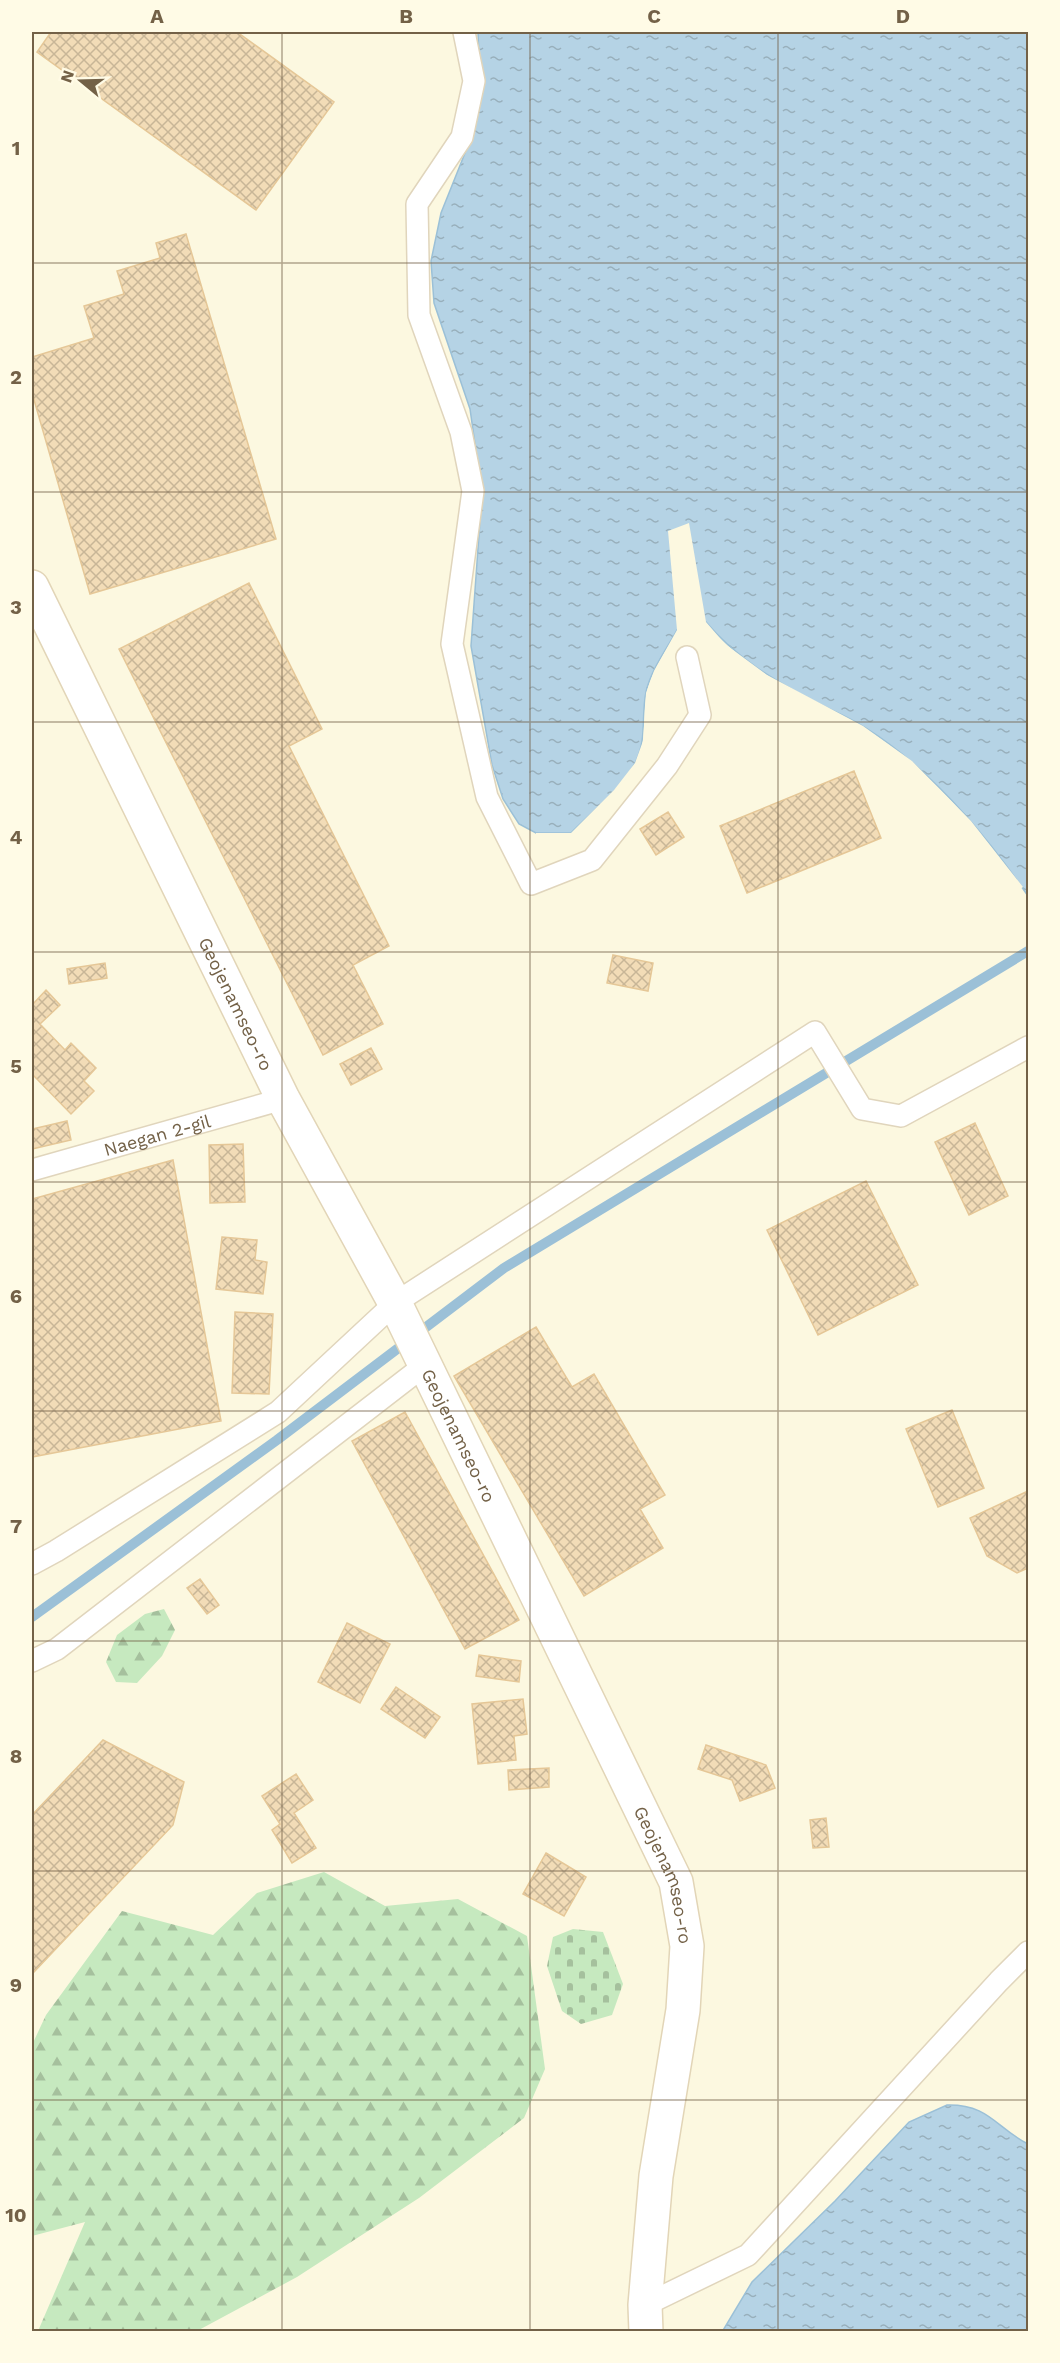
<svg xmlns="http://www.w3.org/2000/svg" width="1060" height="2363" viewBox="0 0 1060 2363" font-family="'Work Sans',sans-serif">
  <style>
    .forest { fill: url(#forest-firs) }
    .cemetery { fill: url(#cemetery-stones) }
    .water { fill: url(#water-ripples); stroke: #9bc0d7; stroke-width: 1.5 }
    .pier { fill: #fcf8e0 }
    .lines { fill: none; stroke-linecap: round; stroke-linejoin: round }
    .stream { stroke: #9bc0d7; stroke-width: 10 }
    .building { fill: url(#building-cross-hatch); stroke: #e5c797; stroke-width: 1.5 }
    .service-casing { stroke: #e0d5bc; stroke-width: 24 }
    .secondary-casing { stroke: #e2d5b7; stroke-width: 36 }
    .service { stroke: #fff; stroke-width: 21 }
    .secondary { stroke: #fff; stroke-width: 33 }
    .grid { fill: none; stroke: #736147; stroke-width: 1.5; stroke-opacity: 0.55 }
    .labels { text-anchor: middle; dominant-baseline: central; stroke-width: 4.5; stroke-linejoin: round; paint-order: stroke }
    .street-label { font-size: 18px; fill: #736147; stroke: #fffbe6 }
    .neatline { fill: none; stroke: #736147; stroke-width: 2 }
    .grid-label { font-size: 20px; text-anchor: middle; font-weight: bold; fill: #736147 }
  </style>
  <defs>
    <pattern id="forest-firs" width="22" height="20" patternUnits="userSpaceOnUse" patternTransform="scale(1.5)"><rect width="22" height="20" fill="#c6e9bf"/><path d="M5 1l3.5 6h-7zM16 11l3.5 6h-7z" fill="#a5c09d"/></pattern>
    <pattern id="cemetery-stones" width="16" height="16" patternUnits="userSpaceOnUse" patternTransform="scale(1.5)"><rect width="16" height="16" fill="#c6e9bf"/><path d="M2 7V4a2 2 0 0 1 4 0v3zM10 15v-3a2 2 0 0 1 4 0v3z" fill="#a5c09d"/></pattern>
    <pattern id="water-ripples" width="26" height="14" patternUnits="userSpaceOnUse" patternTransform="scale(1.5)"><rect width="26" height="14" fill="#b5d3e5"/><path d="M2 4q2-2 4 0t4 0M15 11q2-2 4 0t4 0" fill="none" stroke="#98afbb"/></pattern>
    <pattern id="building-cross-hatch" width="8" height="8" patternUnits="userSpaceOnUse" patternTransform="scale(1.5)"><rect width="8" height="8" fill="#f2dcb7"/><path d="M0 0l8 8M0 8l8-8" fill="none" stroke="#c8b697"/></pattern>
  </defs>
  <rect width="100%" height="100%" fill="#fcf8e0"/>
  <path class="forest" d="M164,1609L175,1630L162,1656L137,1683L116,1682L106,1662L117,1635L145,1614Z
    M324,1872L385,1906L458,1899L527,1936L545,2069L524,2118L419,2198L297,2277L197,2331H38L85,2222L32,2236V2045L46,2015L122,1911L213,1935L257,1893Z"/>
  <path class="cemetery" d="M573,1929L603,1932L623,1984L612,2015L581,2024L562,2011L547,1966L553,1937Z"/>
  <path class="water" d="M478,32H1028V896C984,832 930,768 864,727C849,717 831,710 815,702C774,680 736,658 706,622L677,630C666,650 651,670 646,692C641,716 647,738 636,761C624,787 591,812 571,833H536L519,824L503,799L492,765L471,646L482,493L470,409L434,303L431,261L441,213L467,148L480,85Z
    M947,2105C989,2104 996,2128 1028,2144V2331L722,2332L752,2282L835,2201L909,2122Z"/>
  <path class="pier" d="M689,523L706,622L725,644L767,675L863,726L912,761L971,821L1023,887L1020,889L969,823L910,764L862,729L766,678L723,647L705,625L679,633L657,672L649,693L646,742L638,764L616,792L572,835L536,836V833H571L614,790L635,763L643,741L646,693L654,671L677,630L668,531Z"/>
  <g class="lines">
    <path class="stream" d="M32,1617L277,1440L504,1268L1028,951"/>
  </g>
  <path class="building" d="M51,32H237L334,102L256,210L37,52Z
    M186,234L276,539L90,594L32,393V357L94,338L84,306L124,294L117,271L160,258L156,243Z
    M249,583L322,729L289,746L389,946L353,965L383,1024L323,1055L119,649Z
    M854,771L881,838L747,893L720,826Z
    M668,812L684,837L656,855L640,829Z
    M613,955L653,963L648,991L607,983Z
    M105,963L107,978L69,984L67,969Z
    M46,990L60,1005L40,1024L65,1050L71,1043L96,1068L84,1081L94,1091L71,1114L32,1074V1005Z
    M371,1048L382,1069L351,1085L340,1064Z
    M67,1121L71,1140L32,1149V1129Z
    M975,1123L1008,1196L969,1215L935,1142Z
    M243,1144L245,1202L210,1203L209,1145Z
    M173,1160L221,1421L32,1457V1199Z
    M866,1181L918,1285L818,1335L767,1230Z
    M222,1237L257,1240L255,1260L267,1262L263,1294L216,1289Z
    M235,1312L273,1314L269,1394L232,1393Z
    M536,1327L572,1387L594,1374L665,1495L640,1509L663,1548L584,1596L454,1376Z
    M952,1410L984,1488L938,1507L906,1429Z
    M405,1412L519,1620L465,1649L352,1441Z
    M1028,1491V1568L1017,1573L987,1556L970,1518Z
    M200,1579L219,1605L207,1614L187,1588Z
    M347,1623L390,1644L360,1703L318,1682Z
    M479,1655L521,1661L519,1682L476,1676Z
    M396,1687L440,1717L425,1738L381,1709Z
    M523,1699L527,1734L514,1736L516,1760L478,1764L472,1704Z
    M103,1740L184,1782L173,1825L32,1974V1815Z
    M706,1745L766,1765L775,1788L740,1801L732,1780L698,1769Z
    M549,1768V1787L509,1790L508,1770Z
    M296,1774L313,1800L294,1813L316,1848L292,1863L272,1830L280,1824L262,1796Z
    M826,1818L829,1847L813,1848L810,1820Z
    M546,1853L586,1877L564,1916L523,1894Z"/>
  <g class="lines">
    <defs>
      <g id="service">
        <path d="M464,32L474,81L462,137L417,204L419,315L461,432L473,491L452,644L487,797L531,884L592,860L667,766L700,715L687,657"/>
        <path id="s1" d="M32,1170L283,1099"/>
        <path d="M32,1564L56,1551L278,1412L395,1303L815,1032L862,1109L901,1116L1028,1047"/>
        <path d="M32,1661L57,1649L425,1365"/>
        <path d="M645,2305L748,2255L999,1981L1028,1952"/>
      </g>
      <g id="secondary">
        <path id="s2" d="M32,587L283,1099L395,1303L676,1882L687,1946L683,2010L656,2176L645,2305L646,2332"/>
      </g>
    </defs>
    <use href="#service" class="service-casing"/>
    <use href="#secondary" class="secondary-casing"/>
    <use href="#service" class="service"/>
    <use href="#secondary" class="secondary"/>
  </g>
  <path class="grid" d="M282,32V2332M530,32V2332M778,32V2332M32,263H1028M32,492H1028M32,722H1028M32,952H1028M32,1182H1028M32,1411H1028M32,1641H1028M32,1871H1028M32,2100H1028"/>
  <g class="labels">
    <g class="street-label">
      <text stroke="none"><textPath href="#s2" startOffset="464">Geojenamseo-ro</textPath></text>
      <text stroke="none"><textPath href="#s1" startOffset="130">Naegan 2-gil</textPath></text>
      <text stroke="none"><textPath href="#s2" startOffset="950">Geojenamseo-ro</textPath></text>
      <text stroke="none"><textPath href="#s2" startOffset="1436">Geojenamseo-ro</textPath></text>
    </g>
  </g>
  <rect width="1060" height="2363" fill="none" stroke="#fffbe6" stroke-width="66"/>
  <g transform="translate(81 81) rotate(289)" stroke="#fffbe6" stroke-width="4.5" paint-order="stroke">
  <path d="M0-4.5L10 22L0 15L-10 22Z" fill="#736147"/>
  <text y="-9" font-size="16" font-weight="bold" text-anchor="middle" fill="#736147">N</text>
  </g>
  <rect x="33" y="33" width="994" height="2297" class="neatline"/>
  <g class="grid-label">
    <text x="157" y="23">A</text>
    <text x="406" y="23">B</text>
    <text x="654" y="23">C</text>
    <text x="903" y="23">D</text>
    <text x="16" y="155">1</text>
    <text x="16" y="384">2</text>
    <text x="16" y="614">3</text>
    <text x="16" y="844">4</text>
    <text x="16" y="1073">5</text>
    <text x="16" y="1303">6</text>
    <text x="16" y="1533">7</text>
    <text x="16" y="1763">8</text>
    <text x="16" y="1992">9</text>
    <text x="16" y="2222">10</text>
  </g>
</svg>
